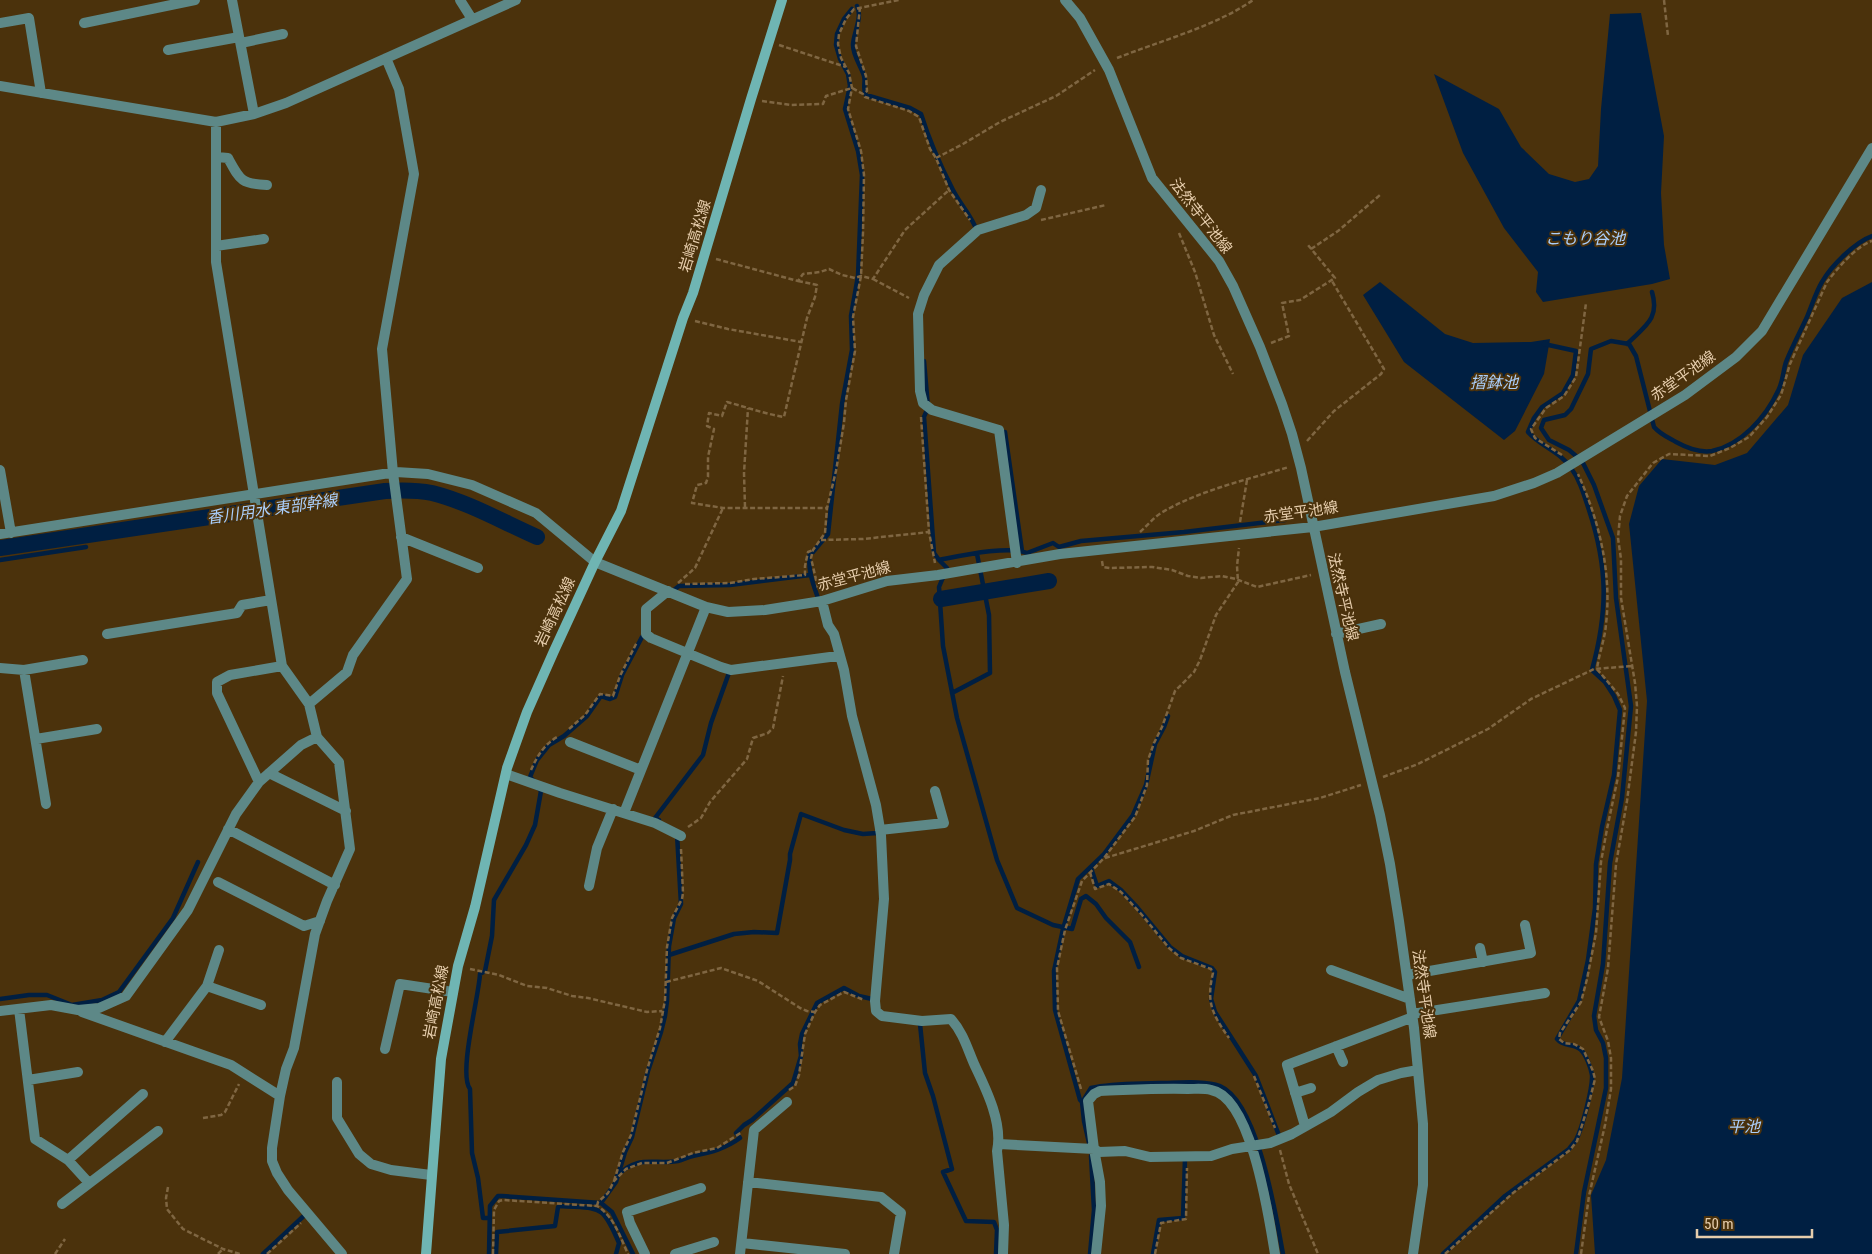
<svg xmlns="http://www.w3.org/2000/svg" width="1872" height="1254" viewBox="0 0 1872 1254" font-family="'Roboto Condensed','Noto Sans JP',sans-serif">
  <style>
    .water { fill: #001f42 }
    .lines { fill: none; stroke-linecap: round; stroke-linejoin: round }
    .stream { stroke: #001f42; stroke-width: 4.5 }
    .canal { stroke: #001f42; stroke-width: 16 }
    .path { stroke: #7f6642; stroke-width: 2.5; stroke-dasharray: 5 2.5; stroke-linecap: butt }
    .minor { stroke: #5d8887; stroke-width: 10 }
    .secondary { stroke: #6fb5b3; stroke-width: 10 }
    .labels { text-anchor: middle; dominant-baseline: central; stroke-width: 4; stroke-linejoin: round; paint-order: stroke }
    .street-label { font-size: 15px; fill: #e6cdac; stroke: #4b320c }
    .water-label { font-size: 16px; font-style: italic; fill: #aacffc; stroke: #4b320c }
  </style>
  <rect width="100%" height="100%" fill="#4b320c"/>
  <path class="water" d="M1641,13L1664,136L1661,193L1664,245L1670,279L1652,284L1543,302L1536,292L1538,272L1504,228L1463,153L1434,74L1499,109L1521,147L1549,174L1575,182L1589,179L1598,166L1601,109L1610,14Z
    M1380,282L1445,334L1473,343L1531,342L1550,339L1544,374L1515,431L1504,440L1404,362L1363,295Z
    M1872,282V1254H1595L1591,1195L1606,1160L1622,1078L1647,701L1629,524L1639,486L1662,459L1715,465L1747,453L1788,405L1803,355L1842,298Z"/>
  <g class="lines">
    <path class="stream" d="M857,6C863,17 853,34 853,45C853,56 861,66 864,76C866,83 862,88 866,95L910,108L921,114C929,140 940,165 953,190C960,204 972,216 977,231
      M1627,344C1645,326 1660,319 1652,292
      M924,361L928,407L924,417L934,553L939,560C960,556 1009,545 1027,553L1053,543L1059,547L1081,541L1184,532L1285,520
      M1005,432L1022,551
      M0,560L86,547
      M939,560L947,568L939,587L943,646L957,718L997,860L1017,908L1053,925L1072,929L1081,899L1086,896L1096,904L1106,918L1130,942L1139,967
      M670,593L679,586L730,585L810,575
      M819,601C814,586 807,570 810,553L813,552L828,534L842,404L852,350L851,316L858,276L862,175L858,151L845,109L850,86L848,74L840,59L836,45L837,34L844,19L852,9
      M952,693L990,673L989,615L977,554
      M533,780L530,777L537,760L549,745L564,736L587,716L601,696L610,699L615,697L622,675L642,637L645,634
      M659,820L655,818L703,755L711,723L730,670
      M1091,868L1097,886L1109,881L1121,890L1136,906L1170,947L1182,956L1212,968L1215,972L1211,999L1215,1012L1256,1076L1280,1138L1279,1139
      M669,955L734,934L754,932L777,933L790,860V854L801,814L844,830L863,834L877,833
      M0,999L29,995H47L72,1005L102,1000L119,992L173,918L198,862
      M918,1023L920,1024L925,1073L933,1096L952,1169L943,1172L966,1221L994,1222L997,1230L996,1254
      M1083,1101L1091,1088C1113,1083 1136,1084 1159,1083C1176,1083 1204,1080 1220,1086C1258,1102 1276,1216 1283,1254
      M1089,1143L1084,1121L1082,1102L1080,1100L1055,1010L1054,971L1063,929L1078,879L1104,854L1133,815L1146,785L1155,744L1164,727L1168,716
      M617,1176C638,1154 654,1165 678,1161C683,1160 688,1157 693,1156C711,1152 725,1149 740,1138L736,1133L744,1125L752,1120L793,1083L801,1056L800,1044L802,1034L817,1003L844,988L859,996L872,999
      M601,1203L616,1182L625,1152L632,1137L648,1071L661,1032L665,1016L667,1001L669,946L674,918L681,904L677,834
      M490,1218H483L478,1178L472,1153L470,1089C458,1074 479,996 480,974L485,971L492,936L494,900L526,845L535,825L541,791L539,789
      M263,1254L308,1212
      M489,1254L490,1206L498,1196H502L601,1203L612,1212L633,1254
      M496,1254L497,1232L555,1226L558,1207L560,1206C601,1209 602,1203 619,1243L616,1254
      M1090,1254L1094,1210L1091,1156
      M1153,1254L1159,1220L1183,1218L1185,1159H1186
      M1443,1254L1505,1196L1569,1149C1571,1146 1574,1143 1576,1140C1582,1129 1593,1087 1592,1075C1591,1068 1586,1055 1581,1050C1574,1043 1563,1047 1557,1039L1579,1001L1588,960L1595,908L1596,864L1602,827L1614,775L1620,710L1614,696L1605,682L1592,670C1608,611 1608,568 1589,510C1584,495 1580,480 1571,468C1561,452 1540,446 1528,432L1534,418L1542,407L1563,393L1573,375L1576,351L1544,344
      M1576,1254L1584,1192L1606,1088V1058L1603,1043L1596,1030L1594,1016L1603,964L1610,863L1622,798L1631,706L1616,598L1613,538L1594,485L1582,461L1569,450L1549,440L1541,428L1544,420L1565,415L1571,409L1588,374L1591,349L1611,341L1629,344L1636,356L1654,427C1660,434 1667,437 1676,442C1687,448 1700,453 1712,451C1741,445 1766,417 1778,391C1783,382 1783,371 1786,362C1792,347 1800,332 1807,317C1812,305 1816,292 1822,282C1831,266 1855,242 1872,236"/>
    <path class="canal" d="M0,548L385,491C401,490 417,490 432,493C468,502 503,522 537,537
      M941,599L1049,581"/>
    <path class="path" d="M1664,0L1668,36
      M860,7L856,46L866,76L867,91L863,94
      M779,45L846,67
      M1117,58C1160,41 1216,26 1253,0
      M762,101L791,105L823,104L826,96L852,88L863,94L865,97L909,111L919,117L930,149L936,158L949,190L970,220
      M936,158L963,144L1000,122L1056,96L1095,70
      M1041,220L1106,205
      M1179,233L1195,272L1214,335L1233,374
      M1311,249L1338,231L1380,195
      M716,259L798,281L803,274L820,272L829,269L842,275L855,278L861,276L873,279L905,230L949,190
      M873,279L909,298
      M798,281L817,285L815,297L807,318L784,417C765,414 746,407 727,402L722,416L709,413L707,426L714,429L708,457V477L706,483L697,485L692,503L723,508H827
      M695,321L728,329L801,342
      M1271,343L1289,336L1282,303L1300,300L1335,278L1308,245
      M921,417L929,532L935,563
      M1307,441L1334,411L1381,374L1384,369L1332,281
      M1562,455L1535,438L1531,429L1546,408L1564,396L1576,377L1586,303
      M745,507L744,473L748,408
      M1240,522L1247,480
      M1140,532C1147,526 1153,518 1161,513C1200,490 1246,480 1289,467
      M821,540L863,539L929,532
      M1102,561L1103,567L1110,568L1152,567L1172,570L1188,576L1201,578L1222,576L1236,579L1257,587L1311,575
      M678,583L695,568L723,508
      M685,584L730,583L754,579L805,575V566L808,552L813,550
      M818,588L811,558L813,550L825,533L827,508L836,471L844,423L846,400L855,351L853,317L861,276L863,233L864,175L861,151L848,109L852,88L849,73L841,58L838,44L839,34L846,19L854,9L899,0
      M569,729L585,715L600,694L613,696L620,676L637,642
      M531,770C537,756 545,743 559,736
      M1383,777L1418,764L1488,729L1531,699L1594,669L1632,666
      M688,827L701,818L710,802L747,759L753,738L768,733L773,728L783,676
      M1105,858L1194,831L1233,815L1320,798L1361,785
      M1090,872L1095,889L1109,884L1121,892L1142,915L1169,948L1181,958L1211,969L1213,973C1206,1002 1212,1014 1229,1038
      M470,969L499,975L527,986L547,988L572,996L588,998L647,1012L662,1011
      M666,982L721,968L758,981L800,1008L807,1011L815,1012
      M1254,1076L1275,1128
      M1081,1089L1058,1011L1057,968L1065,930L1082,881L1104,858L1135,817L1147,785L1148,760L1154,743L1162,727L1175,691L1194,672L1200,660L1216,615L1238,582L1237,566L1239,548
      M789,1090L795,1086L799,1075L805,1034L815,1012L820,1005L844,992L864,1000
      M203,1118L221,1115L225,1112L239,1084
      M1280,1150L1289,1184L1318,1254
      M614,1181L623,1152L631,1135L647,1070L660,1028L665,1000L667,947L672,918L682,899L683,893L681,849
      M168,1187L166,1198L167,1209L183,1229L223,1249L240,1254
      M597,1206L598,1202L608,1193L614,1181L626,1169L642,1163H667L693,1153L717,1148L742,1132
      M55,1254L65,1239
      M218,1254L223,1249
      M267,1254L301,1223
      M493,1254L494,1210L499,1201L503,1200L597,1206C614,1216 620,1237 628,1254
      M1155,1254L1161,1223L1186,1219L1187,1168
      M1445,1254L1513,1193L1570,1150L1577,1141L1589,1103L1595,1079L1593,1071L1583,1049L1574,1044L1564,1043L1559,1039L1560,1033L1581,1002L1587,979L1596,933L1601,862L1607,829L1618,777L1625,708L1618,694L1597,669C1599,653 1605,639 1606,624C1612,573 1599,520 1578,474
      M1581,1254L1589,1196L1605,1125L1611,1089V1058L1608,1041L1599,1017L1608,968L1616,864L1627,801L1636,732L1637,706L1635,683L1621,598V559L1618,538L1620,516L1627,496L1653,463L1669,454L1710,456L1730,448L1749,437L1767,417L1781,395L1790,364L1827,282C1837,269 1856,246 1872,241"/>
    <path class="minor" d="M232,0L254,114
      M460,0L472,19
      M1065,0L1080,18L1109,70L1152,178L1219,261L1233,286L1260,347L1282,404L1292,434L1301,468L1345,672L1380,815L1390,864L1399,921L1414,1028L1423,1124V1185L1413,1254
      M0,23L29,18L41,93
      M84,23L195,0
      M241,43L283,34
      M168,50L239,37
      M0,86L216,122L254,114L286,103L516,0
      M216,122V262L282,666L309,704L317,737L339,762L350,849L327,901L315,934L294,1048L286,1069L280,1096L272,1148V1161L277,1173L288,1190L342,1254
      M217,157L228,158C240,180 241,184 267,185
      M216,246L264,239
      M0,470L11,533
      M0,534L396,472L428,474L472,485L536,513L595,562L706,607L728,612L765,610L822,601L887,581L938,575L1060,554L1313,527L1494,496L1534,483L1557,473L1685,395L1736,357L1762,331L1872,148
      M401,537L478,568
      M1017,563L999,430L932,410L923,403L920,391L918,314L924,295L939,265L978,230L1026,215L1036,208L1041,190
      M668,591L646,609V634L651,638L721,667L731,670L830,657H840
      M822,601L828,625L834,634L844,670L852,716L876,805L881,835L884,899L875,1001L876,1011L882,1016L922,1021L951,1019C964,1034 967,1048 975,1066C987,1091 1003,1124 997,1151L1004,1225L1003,1254
      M107,634L237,613L242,605L271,600
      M1336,634L1381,624
      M0,668L24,670L83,660
      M24,670L46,804
      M309,704L347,672L353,655L407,579L393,473L382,349L414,174L399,89L386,58
      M36,739L97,729
      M570,742L641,770
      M269,773L346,811
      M506,774L560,793L655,823L681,836
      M259,782L217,693V682L230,675L282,666
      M624,813L706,607
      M228,829L335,885
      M880,830L944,823L935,791
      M218,882L304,926L320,921
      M589,886L597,848L613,809
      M1480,948L1483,962
      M1331,970L1410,999
      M1407,975L1531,953L1525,925
      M207,986L261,1005
      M19,1009L35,1139L68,1160L89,1183
      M0,1011L51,1005L78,1010L99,1008L126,996L188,910L236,814L259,782L301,745L317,737
      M82,1012L231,1065L280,1096
      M1412,1014L1545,993
      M165,1042L207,986L219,950
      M1336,1046L1343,1062
      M385,1049L400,984L453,992
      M28,1080L78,1072
      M337,1082V1118L359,1154L371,1164L391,1170L431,1175
      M1295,1093L1311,1088
      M1305,1126L1287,1065L1413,1017
      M999,1144L1094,1149L1088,1101L1094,1094L1100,1091C1130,1090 1159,1088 1188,1089C1196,1089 1204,1088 1211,1090C1252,1097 1269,1219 1275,1254
      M68,1160L143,1094
      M748,1182L881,1197L901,1213L894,1254
      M62,1204L158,1131
      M742,1243L845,1254
      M645,1254L630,1223L627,1212L701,1188
      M675,1254L714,1242
      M740,1254L754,1130L787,1102
      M1096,1254L1101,1206L1100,1182L1094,1149L1099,1152L1125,1151L1150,1157L1211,1156L1232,1149L1270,1143L1292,1134L1331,1112L1358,1092L1378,1080L1401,1073L1418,1070"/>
    <path class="secondary" d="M426,1254L441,1059L458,966L475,907L507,768L527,712L554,651L595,562L621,511L683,318L693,293L751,99L782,0"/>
  </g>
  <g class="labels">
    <g class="street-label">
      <text transform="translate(1201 216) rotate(52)">法然寺平池線</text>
      <text transform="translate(695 236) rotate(-73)">岩崎高松線</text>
      <text transform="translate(1683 376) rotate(-35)">赤堂平池線</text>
      <text transform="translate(1301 512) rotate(-8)">赤堂平池線</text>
      <text transform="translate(854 576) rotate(-15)">赤堂平池線</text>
      <text transform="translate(1343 597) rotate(77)">法然寺平池線</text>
      <text transform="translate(555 612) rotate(-65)">岩崎高松線</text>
      <text transform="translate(1424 994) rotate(82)">法然寺平池線</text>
      <text transform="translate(436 1002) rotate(-79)">岩崎高松線</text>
    </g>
    <g class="water-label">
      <text x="1585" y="238">こもり谷池</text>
      <text x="1494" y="382">摺鉢池</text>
      <text transform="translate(272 509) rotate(-8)">香川用水 東部幹線</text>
      <text x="1744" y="1126">平池</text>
    </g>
  </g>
  <path d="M1697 1229v8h115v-8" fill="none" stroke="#e6cdac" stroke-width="2.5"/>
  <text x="1704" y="1229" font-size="15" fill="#e6cdac" stroke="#4b320c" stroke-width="4" paint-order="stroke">50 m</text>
</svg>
